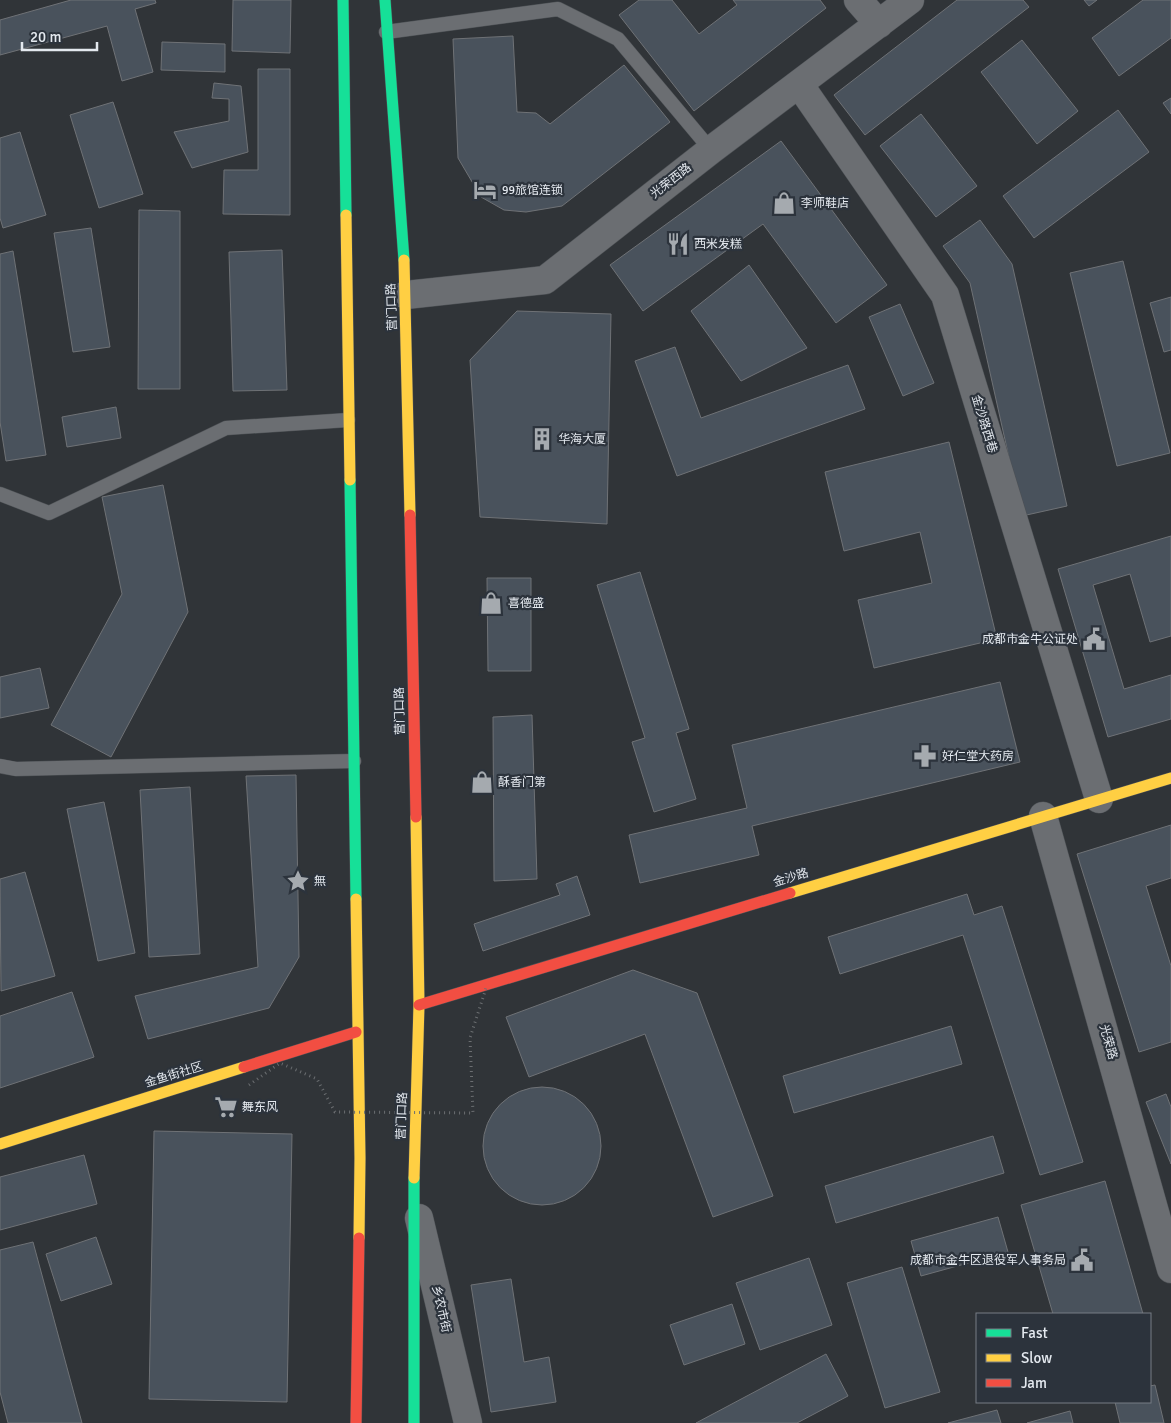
<svg xmlns="http://www.w3.org/2000/svg" width="1171" height="1423" viewBox="0 0 1171 1423" font-family="Signika,'Noto Sans SC',sans-serif">
  <style>
    .building { fill: #49525c; stroke: #6f7276 }
    .lines { fill: none; stroke-linecap: round; stroke-linejoin: round }
    .lane-casing { stroke: #4d5155; stroke-width: 15 }
    .street-casing { stroke: #4d5155; stroke-width: 29 }
    .fast-casing { stroke: #4d5155; stroke-width: 12 }
    .slow-casing { stroke: #4d5155; stroke-width: 12 }
    .jam-casing { stroke: #4d5155; stroke-width: 12 }
    .lane { stroke: #6b6e72; stroke-width: 14 }
    .street { stroke: #6b6e72; stroke-width: 28 }
    .fast { stroke: #16e098; stroke-width: 11 }
    .slow { stroke: #ffcf43; stroke-width: 11 }
    .jam { stroke: #f24e42; stroke-width: 11 }
    .path-bridge { stroke: #6b6e71; stroke-width: 3; stroke-dasharray: 1 4; stroke-linecap: butt }
    .labels { text-anchor: middle; dominant-baseline: central; stroke-width: 4.5; stroke-linejoin: round; paint-order: stroke }
    .street-label { font-size: 12px; fill: #e4e9ef; stroke: #2c333c }
    .poi-label { font-size: 12px; fill: #e4e9ef; stroke: #2c333c; text-anchor: start }
  </style>
  <rect width="100%" height="100%" fill="#303438"/>
  <path class="building" d="M71,0H155L156,3L135,9L153,72L122,81L107,26L0,55V20Z
    M233,0H291L290,53L232,51Z
    M639,0H672L699,34L737,5L733,0H820L826,8L694,111L619,15Z
    M957,0H1023L1029,7L865,135L834,95Z
    M1084,0H1097L1089,6Z
    M1143,0H1171V38L1119,76L1092,38Z
    M513,36L517,112L536,113L550,124L624,65L670,122L562,206L526,212L504,210L481,197L458,158L453,39Z
    M1022,40L1078,111L1037,144L981,72Z
    M162,42L225,44V72L161,70Z
    M258,69H290V215L223,214L224,170H258Z
    M214,83L241,86L248,152L192,168L174,132L229,121V99L212,98Z
    M1171,98V114L1163,103Z
    M113,102L143,194L99,208L70,115Z
    M1118,110L1149,152L1034,238L1003,196Z
    M921,114L977,186L936,217L880,146Z
    M20,132L46,215L3,228L0,218V138Z
    M781,141L887,285L836,323L763,224L643,311L610,265Z
    M139,210L180,211V389H138Z
    M980,220L1012,264L1067,506L1022,516L970,283L943,246Z
    M91,228L110,347L73,352L54,233Z
    M282,250L287,390L233,391L229,252Z
    M13,251L46,455L6,461L0,422V254Z
    M1123,261L1170,453L1117,466L1070,273Z
    M749,265L807,348L741,381L691,311Z
    M1171,297V350L1164,352L1150,303Z
    M900,304L934,383L903,396L869,317Z
    M517,311L611,314L607,524L480,517L470,360Z
    M675,347L701,418L848,365L865,409L677,476L635,361Z
    M116,407L121,438L67,447L62,417Z
    M949,442L997,639L874,668L858,600L932,583L920,532L844,551L825,472Z
    M163,485L188,612L111,757L51,725L122,594L102,497Z
    M1171,536V636L1150,642L1130,574L1093,585L1124,689L1171,675V719L1108,737L1058,569Z
    M640,572L689,729L676,733L696,799L654,812L632,742L645,738L597,585Z
    M487,578H531V671H488Z
    M40,668L49,708L0,718V677Z
    M1000,682L1020,762L752,826L759,855L640,883L629,835L747,808L732,745Z
    M532,715L537,879L494,881L493,717Z
    M296,775L299,957L269,1008L148,1039L135,996L258,967L246,776Z
    M190,787L200,954L149,957L140,790Z
    M104,802L135,953L98,961L67,809Z
    M1171,825V878L1146,886L1171,966V1042L1139,1052L1077,854Z
    M25,872L55,976L1,991L0,879Z
    M577,876L590,915L483,951L474,924L560,895L556,884Z
    M967,894L974,915L1002,906L1083,1162L1040,1175L963,935L840,974L828,937Z
    M633,970L697,993L773,1196L713,1217L645,1034L529,1077L506,1017Z
    M72,992L94,1057L0,1088V1016Z
    M951,1026L962,1064L794,1113L783,1076Z
    M483 1146a59 59 0 1 1 118 0a59 59 0 1 1-118 0Z
    M1166,1094L1171,1107V1164L1146,1102Z
    M154,1131L292,1134L287,1402L149,1399Z
    M993,1136L1004,1173L836,1223L825,1186Z
    M84,1155L97,1204L0,1230V1177Z
    M1105,1181L1143,1314H1053L1021,1205Z
    M998,1217L1008,1252L921,1276L911,1241Z
    M96,1237L112,1284L61,1301L46,1254Z
    M33,1242L82,1423H8L0,1392V1250Z
    M809,1258L832,1325L760,1350L736,1283Z
    M902,1267L940,1392L885,1408L847,1283Z
    M511,1279L524,1362L549,1357L556,1402L491,1412L471,1285Z
    M732,1304L745,1344L684,1365L670,1325Z
    M826,1354L848,1396L797,1423H696Z
    M1155,1385L1164,1423H1120L1115,1402H1150V1386Z
    M997,1410L1001,1423H948Z
    M1070,1411L1073,1423H1027Z"/>
  <g class="lines">
    <defs>
      <path id="lane" d="M386,32L558,9L618,39L711,150
        M0,494L49,513L226,428L348,420
        M0,766L16,769L354,761"/>
      <path id="street" d="M858,0L879,24
        M799,84L945,295L1099,799
        M406,295L545,280L711,150L910,0
        M1043,816L1171,1269
        M419,1218L468,1423"/>
      <path id="fast" d="M343,0L346,215
        M385,0L404,260
        M350,480L356,899
        M414,1423V1178"/>
      <path id="slow" d="M346,215L350,480
        M404,260L410,515
        M790,893L1171,778
        M356,899L360,1158L359,1238
        M0,1144L244,1067
        M414,1178L419,1005L416,817"/>
      <path id="jam" d="M410,515L416,817
        M419,1005L790,893
        M244,1067L356,1032
        M356,1423L359,1238"/>
    </defs>
    <use href="#lane" class="lane-casing"/>
    <use href="#street" class="street-casing"/>
    <use href="#fast" class="fast-casing"/>
    <use href="#slow" class="slow-casing"/>
    <use href="#jam" class="jam-casing"/>
    <use href="#lane" class="lane"/>
    <use href="#street" class="street"/>
    <use href="#fast" class="fast"/>
    <use href="#slow" class="slow"/>
    <use href="#jam" class="jam"/>
    <path class="path-bridge" d="M249,1085L280,1063L317,1079L335,1112L473,1113L470,1038L487,985"/>
  </g>
  <defs>
    <symbol id="hotel-bare" viewBox="-9 -9 18 18"><path d="M-6-4.5h1.5V1H6V5H4.5V3h-9V5H-6ZM-4 0a1.8 1.8 0 1 1 3.6 0ZM.5 0V-2.5h3Q6-2.5 6 0Z" fill="#a5aaaf" stroke="#2c333c" stroke-width="2.5" paint-order="stroke"/></symbol>
    <symbol id="shop-bare" viewBox="-9 -9 18 18"><path d="M-5-2.5h2.3a2.7 3.5 0 0 1 5.4 0H5L5.5 6h-11ZM-1.5-2.5h3a1.5 2.3 0 0 0-3 0Z" fill="#a5aaaf" stroke="#2c333c" stroke-width="2.5" paint-order="stroke"/></symbol>
    <symbol id="restaurant-bare" viewBox="-9 -9 18 18"><path d="M-5-6h1v4h1v-4h1v4h1v-4h1v5L-1.5 .5V6h-2V.5L-5-1ZM5-6V6H3V1.5H1.5Q1.5-4 5-6Z" fill="#a5aaaf" stroke="#2c333c" stroke-width="2.5" paint-order="stroke"/></symbol>
    <symbol id="building-bare" viewBox="-9 -9 18 18"><path d="M-4-6H4V6H1V3H-1V6H-4ZM-2.5-4.3h1.7v1.8h-1.7ZM.8-4.3h1.7v1.8H.8ZM-2.5-1h1.7V.8h-1.7ZM.8-1h1.7V.8H.8Z" fill="#a5aaaf" stroke="#2c333c" stroke-width="2.5" paint-order="stroke"/></symbol>
    <symbol id="civic-bare" viewBox="-9 -9 18 18"><path d="M-.6-6.5H3V-4.5H.6V-3L4-1V1h2V6H-6V1h2V-1L-.6-3ZM-1.2 2.5V6h2.4V2.5Z" fill="#a5aaaf" stroke="#2c333c" stroke-width="2.5" paint-order="stroke"/></symbol>
    <symbol id="pharmacy-bare" viewBox="-9 -9 18 18"><path d="M-2-6h4v4h4v4h-4v4h-4v-4h-4v-4h4Z" fill="#a5aaaf" stroke="#2c333c" stroke-width="2.5" paint-order="stroke"/></symbol>
    <symbol id="sight-bare" viewBox="-9 -9 18 18"><path d="M0-6L1.8-2.2L6-1.7L2.9 1.2L3.7 5.4L0 3.3L-3.7 5.4L-2.9 1.2L-6-1.7L-1.8-2.2Z" fill="#a5aaaf" stroke="#2c333c" stroke-width="2.5" paint-order="stroke"/></symbol>
    <symbol id="supermarket-bare" viewBox="-9 -9 18 18"><path d="M-6-5.5h2.5l.6 2H6L4.5 2H-2.5L-4.4-4H-6ZM-1.5 3.2a1.3 1.3 0 1 0 .1 0ZM3 3.2a1.3 1.3 0 1 0 .1 0Z" fill="#a5aaaf" stroke="#2c333c" stroke-width="2.5" paint-order="stroke"/></symbol>
  </defs>
  <g fill-rule="evenodd">
    <use href="#hotel-bare" x="469" y="174" width="32" height="32"/>
    <use href="#shop-bare" x="768" y="187" width="32" height="32"/>
    <use href="#restaurant-bare" x="662" y="228" width="32" height="32"/>
    <use href="#building-bare" x="526" y="423" width="32" height="32"/>
    <use href="#shop-bare" x="475" y="587" width="32" height="32"/>
    <use href="#civic-bare" x="1078" y="623" width="32" height="32"/>
    <use href="#pharmacy-bare" x="909" y="740" width="32" height="32"/>
    <use href="#shop-bare" x="466" y="766" width="32" height="32"/>
    <use href="#sight-bare" x="282" y="865" width="32" height="32"/>
    <use href="#supermarket-bare" x="210" y="1091" width="32" height="32"/>
    <use href="#civic-bare" x="1066" y="1244" width="32" height="32"/>
  </g>
  <g class="labels">
    <g class="street-label">
      <text transform="translate(671 181) rotate(-38)">光荣西路</text>
      <text transform="translate(392 307) rotate(-92)">营门口路</text>
      <text transform="translate(984 424) rotate(73)">金沙路西巷</text>
      <text transform="translate(400 711) rotate(-91)">营门口路</text>
      <text transform="translate(791 878) rotate(-17)">金沙路</text>
      <text transform="translate(1108 1042) rotate(74)">光荣路</text>
      <text transform="translate(174 1075) rotate(-17)">金鱼街社区</text>
      <text transform="translate(402 1116) rotate(-88)">营门口路</text>
      <text transform="translate(441 1309) rotate(77)">乡农市街</text>
    </g>
    <g class="poi-label">
      <text x="502" y="190">99旅馆连锁</text>
      <text x="801" y="203">李师鞋店</text>
      <text x="694" y="244">西米发糕</text>
      <text x="558" y="439">华海大厦</text>
      <text x="508" y="603">喜德盛</text>
      <text x="1078" y="639" text-anchor="end">成都市金牛公证处</text>
      <text x="942" y="756">好仁堂大药房</text>
      <text x="498" y="782">酥香门第</text>
      <text x="314" y="881">無</text>
      <text x="242" y="1107">舞东风</text>
      <text x="1066" y="1260" text-anchor="end">成都市金牛区退役军人事务局</text>
    </g>
  </g>
  <rect x="976" y="1313" width="175" height="90" fill="#2c333c" stroke="#767c84"/>
  <rect x="986" y="1329" width="25" height="8" fill="#16e098" stroke="#767c84"/>
  <text x="1021" y="1338" font-size="15" fill="#e4e9ef">Fast</text>
  <rect x="986" y="1354" width="25" height="8" fill="#ffcf43" stroke="#767c84"/>
  <text x="1021" y="1363" font-size="15" fill="#e4e9ef">Slow</text>
  <rect x="986" y="1379" width="25" height="8" fill="#f24e42" stroke="#767c84"/>
  <text x="1021" y="1388" font-size="15" fill="#e4e9ef">Jam</text>
  <path d="M22 42v8h75v-8" fill="none" stroke="#e4e9ef" stroke-width="2.5"/>
  <text x="30" y="42" font-size="15" fill="#e4e9ef" stroke="#2c333c" stroke-width="4" paint-order="stroke">20 m</text>
</svg>
